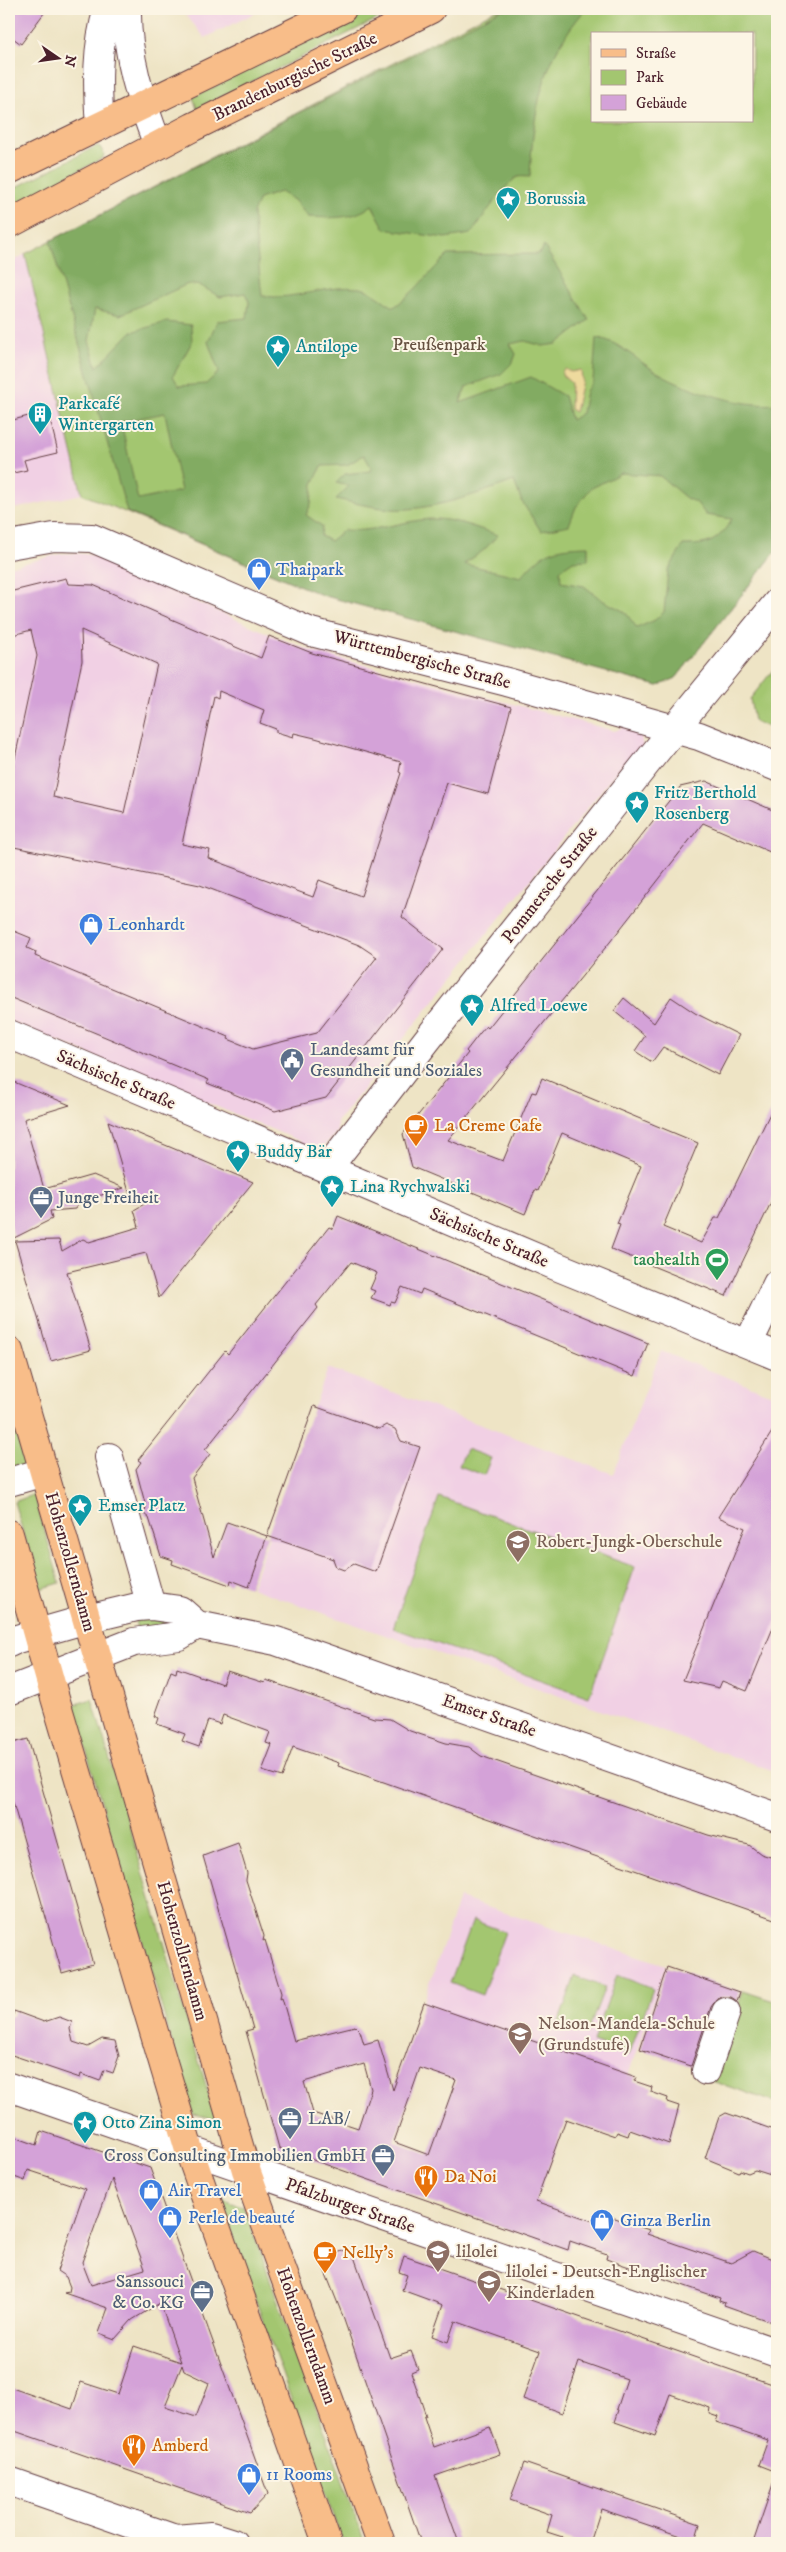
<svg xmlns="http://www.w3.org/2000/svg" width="786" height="2552" viewBox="0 0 786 2552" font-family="'IM FELL DW Pica',serif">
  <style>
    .built { fill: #f1d0e4 }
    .green { fill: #a3c670; stroke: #76724e; fill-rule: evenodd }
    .forest { fill: #82ab62; stroke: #666546; fill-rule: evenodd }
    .sand { fill: #eeda9e; stroke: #9c7c64 }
    .building { fill: #d4a2d8; fill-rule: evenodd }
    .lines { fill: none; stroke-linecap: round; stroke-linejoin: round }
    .minor-casing { stroke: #633d42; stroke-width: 30 }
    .major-casing { stroke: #633d42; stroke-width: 30 }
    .minor { stroke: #fff; stroke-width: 28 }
    .major { stroke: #f8bd89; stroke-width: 28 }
    .labels { text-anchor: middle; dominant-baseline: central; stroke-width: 4; stroke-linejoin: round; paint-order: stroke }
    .street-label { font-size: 18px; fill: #4a1f2b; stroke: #fcf5e5 }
    .culture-label { font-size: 18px; fill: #0d838f; stroke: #fcf5e5; text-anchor: start }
    .park-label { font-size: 18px; fill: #655140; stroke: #fcf5e5 }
    .shop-label { font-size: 18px; fill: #366cbe; stroke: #fcf5e5; text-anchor: start }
    .service-label { font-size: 18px; fill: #4e5e75; stroke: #fcf5e5; text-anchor: start }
    .food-label { font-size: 18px; fill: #c56008; stroke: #fcf5e5; text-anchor: start }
    .leisure-label { font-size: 18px; fill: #27864d; stroke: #fcf5e5; text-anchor: end }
    .education-label { font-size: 18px; fill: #785e54; stroke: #fcf5e5; text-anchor: start }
  </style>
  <rect width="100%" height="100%" fill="#fcf5e5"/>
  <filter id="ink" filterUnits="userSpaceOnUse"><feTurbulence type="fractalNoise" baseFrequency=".02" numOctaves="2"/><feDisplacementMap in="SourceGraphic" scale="10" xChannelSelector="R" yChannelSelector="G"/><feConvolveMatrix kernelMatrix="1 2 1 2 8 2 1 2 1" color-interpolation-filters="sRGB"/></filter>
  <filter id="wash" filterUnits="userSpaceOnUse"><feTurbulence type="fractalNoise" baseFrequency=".0096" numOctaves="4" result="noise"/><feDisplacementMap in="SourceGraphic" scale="20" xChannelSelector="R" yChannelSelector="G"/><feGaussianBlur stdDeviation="1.12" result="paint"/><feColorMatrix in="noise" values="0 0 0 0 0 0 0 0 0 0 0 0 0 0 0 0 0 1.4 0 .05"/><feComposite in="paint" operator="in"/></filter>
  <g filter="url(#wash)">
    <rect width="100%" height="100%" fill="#eee4c5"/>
    <path class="built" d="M181,9H263L205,38Z
      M25,254L82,494L9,510V264Z
      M76,553L91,555L111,564L274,636L312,651L615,731L623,727L641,736L643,747L631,762H624L337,1122V1132L322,1148L316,1150L303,1148L300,1141L9,1021V567L60,554Z
      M661,1351L777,1397V1772L251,1588L328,1368L613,1474Z
      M459,1898L666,1965L608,2134L403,2062Z"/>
    <path class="green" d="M370,9H397L197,109L193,97Z
      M497,9H777V550L676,678L658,686L322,595L82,494L25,254ZM592,34H752V121H592Z
      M97,146L100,147L104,154L103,158L9,207V191Z
      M777,665V731L754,721L750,699Z
      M9,1406L27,1468L9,1475Z
      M466,1449L491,1458L484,1475L459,1466Z
      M32,1495L35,1497L60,1583L40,1589L14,1502Z
      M439,1497L635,1567L589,1697L393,1628Z
      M133,1614L183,1622L137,1628Z
      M92,1699L216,2119L193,2114L73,1705Z
      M473,1920L505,1932L482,1995L450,1983Z
      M617,1975L653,1989L629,2055L593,2042Z
      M575,1976L605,1987L587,2034L558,2024Z
      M743,1991L777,2002V2103L712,2081Z
      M219,2198L244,2207L365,2543H356L341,2538Z"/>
    <path class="forest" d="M502,9H586C541,59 533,112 530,177C527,177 521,176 518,177C507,181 480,222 471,234L445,238L385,229L372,205C354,220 330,218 308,217L294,200L280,192L259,199L253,213L262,296C295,301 327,284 360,288C370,289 384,302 394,307C414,293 429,273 448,255L537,254L541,252L544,246L589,320L557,344L543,346L525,341L510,344L516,354L513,362L501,374L466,387L460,403L531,377L564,396L571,420L582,413L586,391L593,381L596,338C617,339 639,363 659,373C689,390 742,408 777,404V435L773,441L777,445V550L676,678L658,686L322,595L127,512L50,241ZM188,284L201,286L220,297L245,293L249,302L247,318L217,321L208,342L219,372L206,384L179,386L173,376L192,342L191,325L167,322L131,332L97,367L89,341L95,309L120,315ZM165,413L181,491L138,500L121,422ZM364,455L371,467L370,471L345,474L336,483L349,486L336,499C353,503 372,507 390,509C427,512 478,494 514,481L522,502L541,531L569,525L576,507L590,489L621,473L660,476L686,498L697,503L706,515L732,519C717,542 711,545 683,545L668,571L664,612L655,620L637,628L625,612L602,600L584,586L561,582L560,570L573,561L588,560V546C554,547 543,550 521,577L464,564L484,550L498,535C477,528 453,518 430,519C401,521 374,533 344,530L330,541L321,536L322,526L306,515L311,504L313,484L322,466L347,465Z"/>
    <path class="sand" d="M565,369L571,372L581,370L582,380L575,412L570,409L571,383L562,375V371Z"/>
    <g id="blocks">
      <path class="building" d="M9,9H47L21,44L9,35Z
        M48,411L58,452L24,460L27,470L9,474V421Z
        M66,578L68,584L93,585L261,658L269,636L312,653L511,707L488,794L447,783L402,917L443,949L326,1098L275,1111L207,1083L209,1080L9,997V929L31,938L27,948L36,952L35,956L229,1037L228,1039L253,1049L317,1033L377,957L359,945L200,885L9,846V786L37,656L31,630L9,636V592ZM81,630L157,664L124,813L53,797L82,661ZM219,691L264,710L260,723L276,729V732L293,737L294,733L315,738L401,762L399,772L401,773L361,896L319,880L313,897L208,858L210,850L182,844L214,696L218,698Z
        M706,781L777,812V855L703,823L610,942L448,1140L503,1161L532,1092L536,1093L542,1078L698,1143L663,1227L701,1243L715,1218H719L777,1099V1190L726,1296L611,1249L620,1225L617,1224L641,1166L562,1133L538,1191L535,1190L525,1214L412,1167L403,1134L468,1053L466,1051L480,1033L486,1026L488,1028L680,787Z
        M671,997L695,1013L739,1035L718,1075L663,1047L652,1062L635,1051L645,1036L614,1011L624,998L654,1023Z
        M9,1080L70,1105L24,1119L44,1189L93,1175L124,1188L79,1202L75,1209L50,1211L52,1219L14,1238L9,1219Z
        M108,1121L253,1182L159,1298L146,1253L67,1272L91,1350L51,1361L15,1241L59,1240L62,1251L83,1239L89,1242L139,1227L134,1210L151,1200L132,1202Z
        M338,1216L648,1343L635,1376L422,1289L420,1294L402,1287L395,1303L391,1302L390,1305L371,1298L375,1291L370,1289L377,1273L351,1262L316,1305L318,1308L205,1450L210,1454L192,1478L214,1557L227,1522L267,1536L249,1587L231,1580L230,1585L172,1564L173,1560L161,1556L149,1518L144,1514L146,1507L136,1469L141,1462L138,1460L225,1351L228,1354L329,1227L333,1229Z
        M314,1406L379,1429L386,1425L395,1429L401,1441L420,1447L376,1572L354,1564L344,1570L336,1567L333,1559L267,1536Z
        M777,1424V1618L747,1691L722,1681L719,1688L683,1680L745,1528L718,1517Z
        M177,1668L222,1684L227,1671L265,1683L266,1680L374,1718L390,1719L410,1731L446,1743L469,1747L481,1756L708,1835L749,1845L761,1854L777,1859V1920L338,1766L339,1763L293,1747L282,1777L262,1771L272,1745L266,1743L270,1732L223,1715L220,1724L208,1720L199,1747L182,1741L185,1734L157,1724L159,1718L155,1716L171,1671L176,1673Z
        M28,1739L93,1964L62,1973L9,1789V1744Z
        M238,1843L247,1873L246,1880L264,1936L263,1941L265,1940L281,1993L280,1999L282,1998L294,2041L355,2026L360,2031L364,2044L378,2040L393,2090L424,2003L636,2077L634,2081L652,2087L651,2092L668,2098L667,2102L679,2106L669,2144L630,2130L628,2136L617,2132L615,2136L566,2119L536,2201L598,2223L601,2213L649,2230L647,2234L731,2263L753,2251L777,2261V2324L724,2305L725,2303L719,2301L720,2298L606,2259L607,2254L570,2241L568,2250L279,2148L246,2031L253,2029L203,1856ZM364,2064L371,2089L358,2128L313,2113L304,2082ZM420,2068L456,2080L429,2155L394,2142Z
        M667,1967L740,1992L737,2001L731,1997H722L716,2000L711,2007L691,2066L640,2049Z
        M14,2011L44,2022L59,2017L72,2022L70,2029L73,2042L88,2047L102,2039L115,2041L119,2056L113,2073L104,2070L100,2081L81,2074L80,2078L9,2054V2016L12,2017Z
        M726,2113L777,2131V2177L755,2170L748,2173L740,2170L739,2172L705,2158L719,2117Z
        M41,2131L150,2168L268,2494L250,2513L9,2429V2387L72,2409L81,2382L118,2394L134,2346L181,2362L160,2303L132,2320L115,2339L99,2333L108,2308L64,2293L69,2292L70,2287L66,2277L57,2271L85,2189L28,2170L25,2181L9,2175V2135L37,2145ZM112,2179L145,2269L91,2285L82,2262ZM182,2365L184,2371L209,2383L196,2417L165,2407Z
        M351,2248L390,2358L411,2351L418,2369L411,2372L426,2416L424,2417L434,2447L490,2427L500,2454L435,2476L459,2543H421L342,2314L320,2259Z
        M404,2256L777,2386V2472L759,2465L768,2440L716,2422L718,2416L709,2413L710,2408L670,2394L655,2436L615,2422L619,2410L617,2409L627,2379L579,2362L562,2413L523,2399L540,2351L455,2321L448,2342L432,2336L443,2305L402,2290L407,2275L399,2272Z
        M524,2463L700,2524L695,2541L601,2509L590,2543H581L547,2532L552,2515L510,2500Z
        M774,2481H777V2531L773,2543H753Z"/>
    </g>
  </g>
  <g filter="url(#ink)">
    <use href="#blocks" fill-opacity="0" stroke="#633d42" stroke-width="1"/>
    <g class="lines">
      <defs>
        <path id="minor" d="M127,9C126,55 141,102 158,145
          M100,126C97,86 96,47 108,9
          M9,545L54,537L92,538L311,632L507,682L699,736L777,767
          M9,1034L556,1266L777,1356
          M327,1169L427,1040L653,755L777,603
          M748,1344L777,1284
          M109,1457L151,1606
          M9,1482L44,1472
          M9,1643L17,1639L87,1619L137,1607L151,1606L180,1610L197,1625L276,1641L777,1817
          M9,1691L134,1642L179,1636L197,1625
          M706,2071L726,2012
          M9,2087L777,2353
          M9,2481L175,2539L211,2536L233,2543"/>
        <path id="major" d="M9,170L342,9
          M9,224L193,127L431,9
          M9,1351L246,2170L381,2543
          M9,1534L53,1691L189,2150L327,2543"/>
      </defs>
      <use href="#minor" class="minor-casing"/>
      <use href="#major" class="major-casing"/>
      <use href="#minor" class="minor"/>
      <use href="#major" class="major"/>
    </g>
  </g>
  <defs>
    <symbol id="sight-pin" viewBox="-11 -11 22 30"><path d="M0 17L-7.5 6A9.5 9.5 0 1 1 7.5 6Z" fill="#0f9aa8" stroke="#fcf5e5"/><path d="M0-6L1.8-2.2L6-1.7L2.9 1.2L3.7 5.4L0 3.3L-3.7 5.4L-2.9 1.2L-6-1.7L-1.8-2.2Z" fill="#fff"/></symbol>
    <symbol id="building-pin" viewBox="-11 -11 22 30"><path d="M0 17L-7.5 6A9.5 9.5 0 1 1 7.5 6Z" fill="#0f9aa8" stroke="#fcf5e5"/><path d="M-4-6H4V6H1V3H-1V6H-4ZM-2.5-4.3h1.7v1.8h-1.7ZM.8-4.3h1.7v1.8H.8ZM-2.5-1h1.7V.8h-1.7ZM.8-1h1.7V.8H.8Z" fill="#fff"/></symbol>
    <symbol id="shop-pin" viewBox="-11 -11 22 30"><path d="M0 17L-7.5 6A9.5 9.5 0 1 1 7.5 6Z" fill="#3f7fe0" stroke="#fcf5e5"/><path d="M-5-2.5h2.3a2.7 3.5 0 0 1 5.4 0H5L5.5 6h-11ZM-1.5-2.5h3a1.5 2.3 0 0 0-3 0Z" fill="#fff"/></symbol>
    <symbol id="civic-pin" viewBox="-11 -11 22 30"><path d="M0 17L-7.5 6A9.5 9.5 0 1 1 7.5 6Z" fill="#5c6f8a" stroke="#fcf5e5"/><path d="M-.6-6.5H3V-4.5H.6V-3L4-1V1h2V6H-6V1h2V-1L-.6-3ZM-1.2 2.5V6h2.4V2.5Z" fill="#fff"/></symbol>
    <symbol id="cafe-pin" viewBox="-11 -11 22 30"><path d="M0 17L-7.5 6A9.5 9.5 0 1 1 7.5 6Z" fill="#e8710a" stroke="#fcf5e5"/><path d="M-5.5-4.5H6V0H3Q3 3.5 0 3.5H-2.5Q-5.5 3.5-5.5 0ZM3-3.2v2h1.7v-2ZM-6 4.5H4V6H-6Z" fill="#fff"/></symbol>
    <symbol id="office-pin" viewBox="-11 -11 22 30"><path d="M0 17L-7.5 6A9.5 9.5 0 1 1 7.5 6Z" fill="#5c6f8a" stroke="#fcf5e5"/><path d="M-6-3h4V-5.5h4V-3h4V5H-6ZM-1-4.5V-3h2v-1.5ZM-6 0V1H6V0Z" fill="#fff"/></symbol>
    <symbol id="stadium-pin" viewBox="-11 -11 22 30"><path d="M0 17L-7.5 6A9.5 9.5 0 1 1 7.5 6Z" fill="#2e9e5b" stroke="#fcf5e5"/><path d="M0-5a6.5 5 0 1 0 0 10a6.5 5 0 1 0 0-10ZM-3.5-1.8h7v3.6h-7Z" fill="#fff"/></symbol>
    <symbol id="school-pin" viewBox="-11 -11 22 30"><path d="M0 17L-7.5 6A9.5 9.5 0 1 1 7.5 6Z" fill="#8d6e63" stroke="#fcf5e5"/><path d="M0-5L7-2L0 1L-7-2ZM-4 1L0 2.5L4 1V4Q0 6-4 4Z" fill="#fff"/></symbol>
    <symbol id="restaurant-pin" viewBox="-11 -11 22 30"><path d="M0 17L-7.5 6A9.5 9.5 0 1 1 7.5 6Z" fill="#e8710a" stroke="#fcf5e5"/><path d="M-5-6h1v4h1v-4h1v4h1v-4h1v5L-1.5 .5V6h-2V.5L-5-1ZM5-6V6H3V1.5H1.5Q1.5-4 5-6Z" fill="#fff"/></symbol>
  </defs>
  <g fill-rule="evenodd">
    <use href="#sight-pin" x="494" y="185" width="28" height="38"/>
    <use href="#sight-pin" x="264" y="333" width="28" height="38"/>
    <use href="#building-pin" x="26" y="400" width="28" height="38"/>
    <use href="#shop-pin" x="245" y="556" width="28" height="38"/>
    <use href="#sight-pin" x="623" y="789" width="28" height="38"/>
    <use href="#shop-pin" x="77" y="911" width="28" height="38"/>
    <use href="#sight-pin" x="458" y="992" width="28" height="38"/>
    <use href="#civic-pin" x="278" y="1046" width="28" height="38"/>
    <use href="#cafe-pin" x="402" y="1112" width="28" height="38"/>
    <use href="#sight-pin" x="224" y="1138" width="28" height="38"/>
    <use href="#sight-pin" x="318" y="1173" width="28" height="38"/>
    <use href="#office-pin" x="27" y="1184" width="28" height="38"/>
    <use href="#stadium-pin" x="703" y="1246" width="28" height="38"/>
    <use href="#sight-pin" x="66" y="1492" width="28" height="38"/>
    <use href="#school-pin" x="504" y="1528" width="28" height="38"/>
    <use href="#school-pin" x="506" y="2020" width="28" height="38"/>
    <use href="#office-pin" x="276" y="2105" width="28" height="38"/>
    <use href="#sight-pin" x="71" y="2109" width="28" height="38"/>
    <use href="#office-pin" x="369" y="2142" width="28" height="38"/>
    <use href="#restaurant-pin" x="412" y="2163" width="28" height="38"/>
    <use href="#shop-pin" x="137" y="2177" width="28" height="38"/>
    <use href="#shop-pin" x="156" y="2204" width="28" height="38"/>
    <use href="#shop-pin" x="588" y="2207" width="28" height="38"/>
    <use href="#school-pin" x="424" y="2238" width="28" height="38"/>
    <use href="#cafe-pin" x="311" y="2239" width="28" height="38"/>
    <use href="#school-pin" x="475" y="2268" width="28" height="38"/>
    <use href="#office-pin" x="188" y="2278" width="28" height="38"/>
    <use href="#restaurant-pin" x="120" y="2432" width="28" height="38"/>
    <use href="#shop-pin" x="235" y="2461" width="28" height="38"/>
  </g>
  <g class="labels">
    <g class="street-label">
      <text transform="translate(295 77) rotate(-26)">Brandenburgische Straße</text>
      <text transform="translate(422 660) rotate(15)">Württembergische Straße</text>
      <text transform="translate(550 885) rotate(-52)">Pommersche Straße</text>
      <text transform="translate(116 1080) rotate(23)">Sächsische Straße</text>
      <text transform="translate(489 1238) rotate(23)">Sächsische Straße</text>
      <text transform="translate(70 1562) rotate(74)">Hohenzollerndamm</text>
      <text transform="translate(489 1716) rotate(19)">Emser Straße</text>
      <text transform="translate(182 1951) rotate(74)">Hohenzollerndamm</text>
      <text transform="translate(350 2206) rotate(19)">Pfalzburger Straße</text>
      <text transform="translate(306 2336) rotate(70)">Hohenzollerndamm</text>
    </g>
    <g class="culture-label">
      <text x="526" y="199">Borussia</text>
      <text x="296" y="347">Antilope</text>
      <text x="58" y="404">Parkcafé<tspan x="58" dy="21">Wintergarten</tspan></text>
      <text x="654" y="793">Fritz Berthold<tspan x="654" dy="21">Rosenberg</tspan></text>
      <text x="490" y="1006">Alfred Loewe</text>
      <text x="256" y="1152">Buddy Bär</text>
      <text x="350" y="1187">Lina Rychwalski</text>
      <text x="98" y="1506">Emser Platz</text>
      <text x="102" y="2123">Otto Zina Simon</text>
    </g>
    <g class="park-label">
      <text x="439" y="345">Preußenpark</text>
    </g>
    <g class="shop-label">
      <text x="276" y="570">Thaipark</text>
      <text x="108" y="925">Leonhardt</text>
      <text x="168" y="2191">Air Travel</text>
      <text x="188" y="2218">Perle de beauté</text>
      <text x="620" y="2221">Ginza Berlin</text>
      <text x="266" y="2475">11 Rooms</text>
    </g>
    <g class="service-label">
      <text x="310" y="1050">Landesamt für<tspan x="310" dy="21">Gesundheit und Soziales</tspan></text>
      <text x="58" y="1198">Junge Freiheit</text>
      <text x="308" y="2119">LAB/</text>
      <text x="366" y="2156" text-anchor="end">Cross Consulting Immobilien GmbH</text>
      <text x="184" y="2282" text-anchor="end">Sanssouci<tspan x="184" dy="21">&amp; Co. KG</tspan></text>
    </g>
    <g class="food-label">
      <text x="434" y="1126">La Creme Cafe</text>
      <text x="444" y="2177">Da Noi</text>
      <text x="342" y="2253">Nelly's</text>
      <text x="152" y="2446">Amberd</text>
    </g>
    <g class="leisure-label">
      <text x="700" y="1260">taohealth</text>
    </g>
    <g class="education-label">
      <text x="536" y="1542">Robert-Jungk-Oberschule</text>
      <text x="538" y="2024">Nelson-Mandela-Schule<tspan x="538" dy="21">(Grundstufe)</tspan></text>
      <text x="456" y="2252">lilolei</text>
      <text x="506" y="2272">lilolei - Deutsch-Englischer<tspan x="506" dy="21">Kinderladen</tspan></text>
    </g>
  </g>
  <rect width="786" height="2552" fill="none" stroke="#fcf5e5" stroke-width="30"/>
  <rect x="591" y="32" width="162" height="90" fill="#fcf5e5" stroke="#b59f9b"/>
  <rect x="601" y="49" width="25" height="8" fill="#f8bd89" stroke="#b59f9b"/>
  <text x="636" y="58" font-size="15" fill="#4a1f2b">Straße</text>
  <rect x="601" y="70" width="25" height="15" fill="#a3c670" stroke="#b59f9b"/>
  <text x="636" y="82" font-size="15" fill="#4a1f2b">Park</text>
  <rect x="601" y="95" width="25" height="15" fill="#d4a2d8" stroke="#b59f9b"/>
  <text x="636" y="108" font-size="15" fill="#4a1f2b">Gebäude</text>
  <g transform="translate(58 58) rotate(103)" stroke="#fcf5e5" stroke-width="4" paint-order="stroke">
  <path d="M0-4L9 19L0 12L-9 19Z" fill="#4a1f2b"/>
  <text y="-8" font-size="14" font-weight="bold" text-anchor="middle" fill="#4a1f2b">N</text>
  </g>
</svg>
